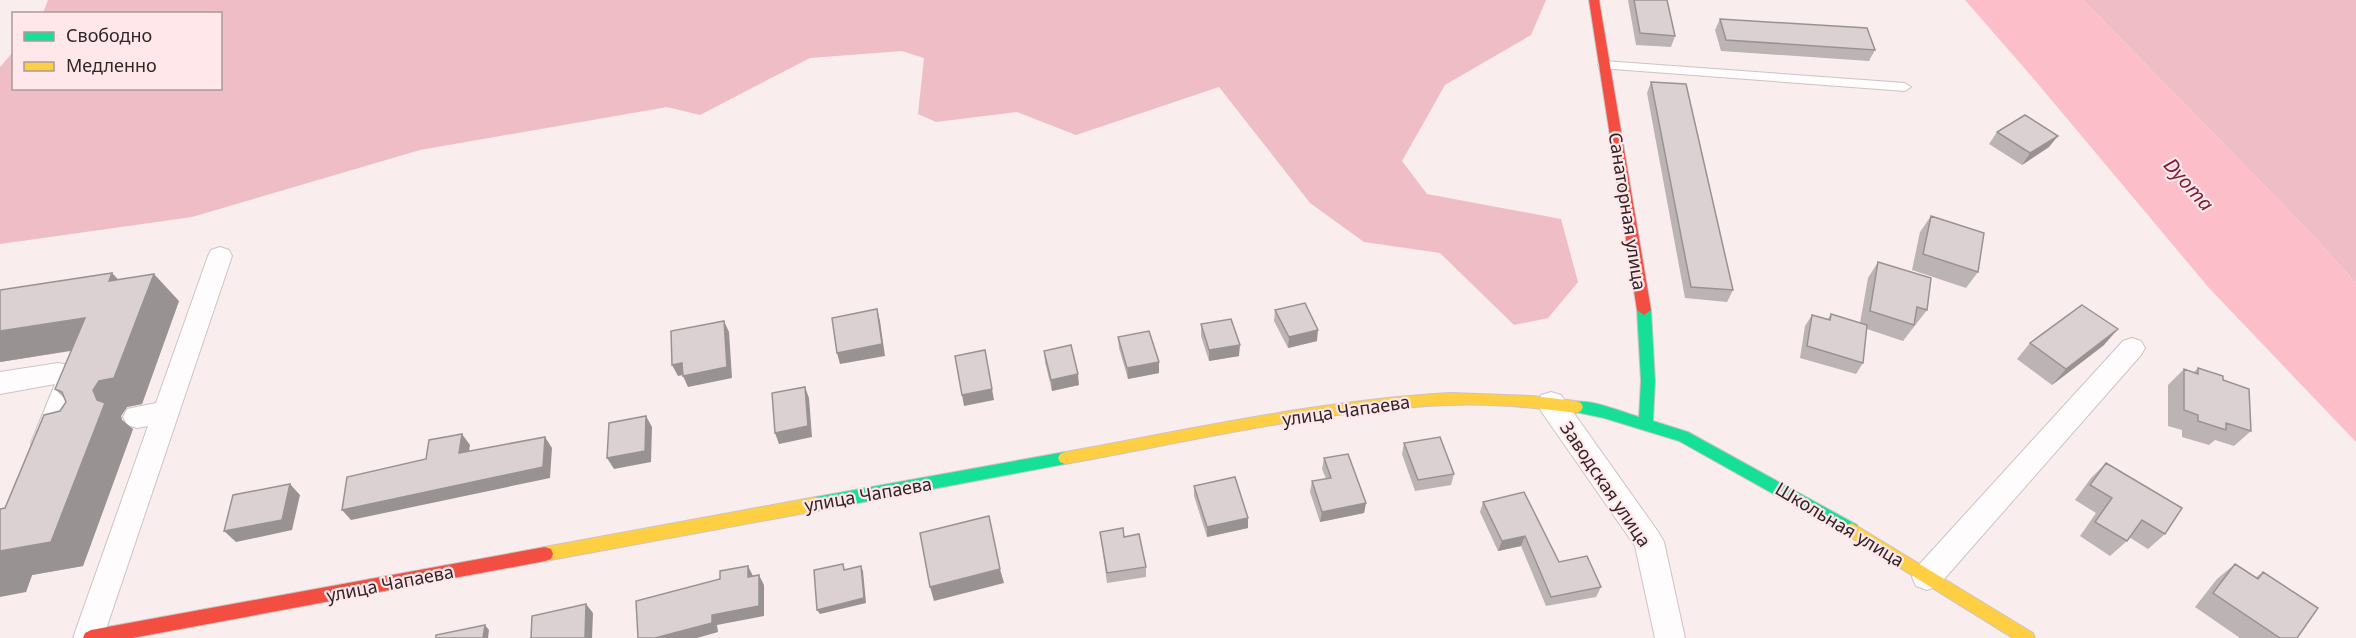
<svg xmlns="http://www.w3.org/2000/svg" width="2356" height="638" viewBox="0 0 2356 638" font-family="'Noto Sans',sans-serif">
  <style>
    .forest { fill: #efbdc5 }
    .water { fill: #fcbfca }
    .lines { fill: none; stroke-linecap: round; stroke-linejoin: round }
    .lane-casing { stroke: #cec3c4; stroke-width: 2 }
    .street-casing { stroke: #cec3c4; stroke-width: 2 }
    .fast-casing { stroke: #cec3c4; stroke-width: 2 }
    .slow-casing { stroke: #cec3c4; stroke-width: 2 }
    .jam-casing { stroke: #cec3c4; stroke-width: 2 }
    .lane { fill: #fefcfc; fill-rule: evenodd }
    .street { fill: #fefcfc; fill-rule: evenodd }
    .fast { fill: #16e098; fill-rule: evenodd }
    .slow { fill: #ffcf43; fill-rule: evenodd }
    .jam { fill: #f24e42; fill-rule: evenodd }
    .wall { fill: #bcb3b5 }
    .shaded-wall { fill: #999293 }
    .building { fill: #dbd0d2; stroke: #999293; stroke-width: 1.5 }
    .labels { text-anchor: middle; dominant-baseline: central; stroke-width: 4.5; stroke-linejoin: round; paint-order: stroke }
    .street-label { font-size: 18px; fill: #302527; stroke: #ffe7ea }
    .water-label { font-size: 20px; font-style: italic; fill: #7a1c39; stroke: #ffe7ea }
  </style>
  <rect width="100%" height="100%" fill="#f9edee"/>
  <path class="forest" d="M48,0H1546L1531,35L1445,85L1402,161L1427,194L1561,219L1578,282L1548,318L1514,325L1440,253L1364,242L1310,203L1219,87L1076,135L1017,112L936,122L918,114L924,58L902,51L810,58L700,115L667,107L420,150L192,217L0,244V67L13,52L14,88H220V14L43,13Z
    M2083,0H2356V283L2307,229Z"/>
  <path class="water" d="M1965,0H2083L2307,229L2356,283V442L2209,288L2033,78Z"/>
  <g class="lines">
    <defs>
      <path id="lane" d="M1604,61L1905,83L1911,87L1905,91L1600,68L1598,65Z"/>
      <path id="street" d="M220,247L229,250L232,256L103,638H73L148,426L137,428L127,425L123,417L127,409L156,403L208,256L211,250Z
        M2132,338L2141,341L2145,348L2141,355L1938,586L1927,590L1916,586L1912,577L1916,568L2123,341Z
        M58,363L76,366L84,377L55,451L45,454L35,451L31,443L55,384L0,394V372Z
        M1551,392L1561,395L1659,533L1664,542L1685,638H1655L1635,546L1541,411L1538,403L1541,395Z"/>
      <path id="fast" d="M1644,305L1651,310L1655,381L1653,421L1688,432L1857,525L1860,530L1857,535L1852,537L1847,535L1679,441L1604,418L1571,411L1569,407L1571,403C1587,397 1622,412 1639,417L1641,381L1637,310Z
        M1065,452L1070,454L1072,458L1070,462L1065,464L816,511L811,509L808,504L811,499L816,497Z"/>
      <path id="slow" d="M1451,393L1533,396L1576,401L1581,403L1583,407L1581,411L1576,413C1534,407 1491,403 1448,405C1320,410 1192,441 1065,464L1060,462L1058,458L1060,454L1065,452C1193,429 1321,400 1451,393Z
        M816,497L821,499L824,504L821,509L816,511L545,561L539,559L537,554L539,549L545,547Z
        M1852,523L2033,633L2035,638H2013L1847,535L1844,530L1847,525Z"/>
      <path id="jam" d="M1589,0H1599L1651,310L1644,315L1637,310Z
        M545,547L551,549L553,554L551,559L545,561L132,638H83L85,633L91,630Z"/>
    </defs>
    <use href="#lane" class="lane-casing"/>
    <use href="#street" class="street-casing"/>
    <use href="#fast" class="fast-casing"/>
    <use href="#slow" class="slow-casing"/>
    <use href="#jam" class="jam-casing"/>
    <use href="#lane" class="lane"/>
    <use href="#street" class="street"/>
    <use href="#fast" class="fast"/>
    <use href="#slow" class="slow"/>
    <use href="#jam" class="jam"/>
  </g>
  <path class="wall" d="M1628,0H1667L1675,36L1671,47L1636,45Z
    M1720,19L1875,50L1869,61L1721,51L1715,30Z
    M1651,82L1733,290L1727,302L1685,298L1647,93Z
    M1997,132L2049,147L2022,165L1989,144Z
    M1931,216L1978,272L1966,288L1912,270L1920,232Z
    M1878,262L1927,310L1903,341L1867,329L1863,363L1856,374L1800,358L1805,326L1812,315L1828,319L1831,314L1860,323L1868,278Z
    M118,280L179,301L142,404L127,407L121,416L122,420L133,429L83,566L32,575L26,592L5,508L66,402L64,398L55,389L71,351L0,362V290Z
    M1275,310L1317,341L1288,348L1274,321Z
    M1201,324L1239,356L1209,361L1201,336Z
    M1118,337L1159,373L1128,379L1119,348Z
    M2030,343L2104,345L2052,385L2017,359Z
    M1044,351L1079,385L1052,391L1045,362Z
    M2198,368L2223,380L2251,431L2234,446L2215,440L2209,445L2182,437V430L2168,426V385L2184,369L2194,372Z
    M1404,443L1454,474L1451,485L1415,491L1402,454Z
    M1324,458L1366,503L1364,513L1320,522L1310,492L1312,481L1326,479L1322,469Z
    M2106,463L2165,534L2148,549L2129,537L2127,541L2110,556L2080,536L2096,513L2075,500L2091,478Z
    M1194,486L1248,518V528L1207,537L1194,496Z
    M1483,502L1559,562L1601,587L1596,597L1546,606L1521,546L1498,551L1480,512Z
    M1100,532L1124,537L1146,567V577L1107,583Z
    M2235,564L2255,578L2263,572L2297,638H2240L2195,607L2217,579Z"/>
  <path class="shaded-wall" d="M2058,136L2049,147L2022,165L2030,153Z
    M112,273L138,300L109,281Z
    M154,274L179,301L142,404L127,407L121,416L122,420L133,429L83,566L32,575L26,592L0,597V551L97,400L93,390Z
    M877,309L880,321L885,356L840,364L837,353Z
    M85,318L112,344L0,362V331Z
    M724,321L729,332L732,378L688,387L683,376Z
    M2118,329L2104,345L2052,385L2066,369Z
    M1318,330L1317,341L1288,348L1289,337Z
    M1240,345L1239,356L1209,361V350Z
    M1159,362V373L1128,379L1127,368Z
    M682,363L688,374L678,376L672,365Z
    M1078,374L1079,385L1052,391L1051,380Z
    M805,387L809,398L812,437L779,444L775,433Z
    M992,389L994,400L964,406L962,395Z
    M646,416L652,427L651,462L614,469L607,458Z
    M462,434L470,445L467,464L459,453Z
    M545,437L552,448L550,478L351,520L342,510Z
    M290,484L300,495L292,530L236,542L224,531Z
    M1366,503L1364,513L1320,522L1322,512Z
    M1248,518V528L1207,537V527Z
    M1525,536L1521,546L1498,551L1502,541Z
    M748,566L753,576V587L748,577Z
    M861,566L863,571L866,603L820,614L817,610Z
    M1000,569L1004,583L934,601L930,587Z
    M759,575L764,585V616L717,625L718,632L697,638H655L712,615Z
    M586,604L593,613L592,638H585Z
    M485,625L489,630L488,638H483Z"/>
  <path class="building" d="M1634,0H1667L1675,36L1640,33Z
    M1720,19L1867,28L1875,50L1726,40Z
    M1651,82L1686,84L1733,290L1691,287Z
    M2025,115L2058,136L2030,153L1997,132Z
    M1931,216L1984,233L1978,272L1923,254Z
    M1878,262L1931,278L1927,310L1917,307L1914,325L1870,311Z
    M112,273L109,281L154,274L114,378L99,381L93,390L97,400L105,403L51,542L0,551V509L5,508L44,415L60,411L66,402L62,392L55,389L85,318L0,331V290Z
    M1305,303L1318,330L1289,337L1275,310Z
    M2082,305L2118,329L2066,369L2030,343Z
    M877,309L882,344L837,353L832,318Z
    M1831,314L1867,325L1863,363L1807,346L1812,315L1830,320Z
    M1231,319L1240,345L1209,350L1201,324Z
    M724,321L727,367L683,376L682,363L672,365L671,331Z
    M1149,331L1159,362L1127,368L1118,337Z
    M1071,345L1078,374L1051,380L1044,351Z
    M985,350L992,389L962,395L955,356Z
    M2198,368L2223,376V380L2249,389L2251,431L2226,423V430L2198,421V415L2184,410V369L2198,374Z
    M805,387L808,426L775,433L772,393Z
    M646,416L645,451L607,458L609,423Z
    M462,434L459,453L545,437L543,467L342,510L347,477L426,459L429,440Z
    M1440,437L1454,474L1418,480L1404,443Z
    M1348,454L1366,503L1322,512L1312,481L1331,478L1324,458Z
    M2106,463L2182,508L2165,534L2142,520L2127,541L2095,522L2112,498L2090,485Z
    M1235,477L1248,518L1207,527L1194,486Z
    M290,484L282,520L224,531L233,495Z
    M1524,492L1559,562L1587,556L1601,587L1551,597L1525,536L1502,541L1483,502Z
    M989,516L1000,569L930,587L920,533Z
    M1123,528L1124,537L1139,534L1146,567L1107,573L1100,532Z
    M843,564L844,570L861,566L864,598L817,610L814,570Z
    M2235,564L2258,579L2263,572L2318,608L2297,638H2280L2213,593Z
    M748,566V577L759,575V606L712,615V623L655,638H638L636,601L720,579V571Z
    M586,604L585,638H531L532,616Z
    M485,625L483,638H436V635Z"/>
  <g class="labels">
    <g class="street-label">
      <text transform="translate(1628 211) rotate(81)">Санаторная улица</text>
      <text transform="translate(1346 410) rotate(-8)">улица Чапаева</text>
      <text transform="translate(1606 484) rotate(56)">Заводская улица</text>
      <text transform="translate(868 494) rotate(-10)">улица Чапаева</text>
      <text transform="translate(1840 524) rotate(31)">Школьная улица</text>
      <text transform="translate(390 583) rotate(-11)">улица Чапаева</text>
    </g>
    <g class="water-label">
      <text transform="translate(2189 184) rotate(48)">Dyoma</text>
    </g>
  </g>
  <rect x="12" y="12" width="210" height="78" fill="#ffe7ea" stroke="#ac999c" stroke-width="1.5"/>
  <rect x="24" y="32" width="30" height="9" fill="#16e098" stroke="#ac999c" stroke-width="1.5"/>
  <text x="66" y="42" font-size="18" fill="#302527">Свободно</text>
  <rect x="24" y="62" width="30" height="9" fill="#ffcf43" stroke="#ac999c" stroke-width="1.5"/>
  <text x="66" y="72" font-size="18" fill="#302527">Медленно</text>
</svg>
